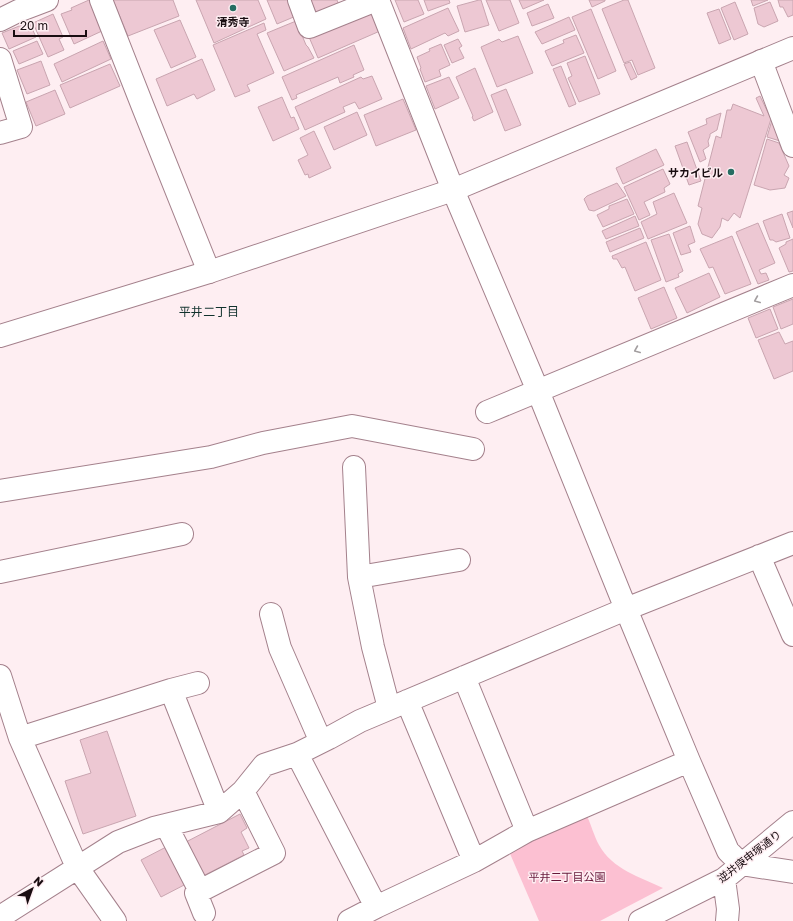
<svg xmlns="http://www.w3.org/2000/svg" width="793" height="921" viewBox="0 0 793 921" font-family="'Golos Text','Noto Sans JP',sans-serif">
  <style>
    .green { fill: #fcc0d2 }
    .building { fill: #edc8d3; stroke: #c9a5b0 }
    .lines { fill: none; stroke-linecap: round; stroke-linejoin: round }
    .minor-casing { stroke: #a4818c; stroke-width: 24 }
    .major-casing { stroke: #a4818c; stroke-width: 24 }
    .minor { stroke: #fff; stroke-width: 22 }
    .major { stroke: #fff; stroke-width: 22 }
    .oneway { stroke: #a39ea0 }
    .poi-dot { fill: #266d62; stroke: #feeef2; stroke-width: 1.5 }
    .labels { text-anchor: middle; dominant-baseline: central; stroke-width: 3; stroke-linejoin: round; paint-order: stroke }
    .poi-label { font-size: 11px; font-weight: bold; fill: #190d11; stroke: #feeef2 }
    .street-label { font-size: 11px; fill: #190d11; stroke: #feeef2 }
    .park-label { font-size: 11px; fill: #661639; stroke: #feeef2 }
    .neighbourhood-label { font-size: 12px; fill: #11322d; stroke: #feeef2 }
  </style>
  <rect width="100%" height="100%" fill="#feeef2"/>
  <path class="green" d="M586,814C591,824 594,836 599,845C612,869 640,877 663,888L600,921H539L508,849Z"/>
  <path class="building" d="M89,0L102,31L74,44L61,14L72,10L71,8Z
    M113,0H173L179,16L128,36Z
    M196,0H258L266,19L214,43Z
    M267,0H289L296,16L277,24Z
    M310,0H337L339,5L320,14L316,12Z
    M395,0H418L424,14L404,22Z
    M424,0H449L450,3L428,11Z
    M479,0H481L489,25L465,32L457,6Z
    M486,0H510L519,23L499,31Z
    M519,0H544L523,9Z
    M589,0H605V1L592,7Z
    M624,0H628L655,68L638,75L632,60L624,63L602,9Z
    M751,0H768L753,6Z
    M778,0H793V15L788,17L783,7H780Z
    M735,2L748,34L734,40L721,8Z
    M770,2L778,21L764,27L758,24L754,8Z
    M548,4L554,18L532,26L527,13Z
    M448,8L459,31L448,36L445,33L411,49L403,28Z
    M591,9L616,71L598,79L572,17Z
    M719,9L731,39L719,44L707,13Z
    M370,11L380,31L318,58L309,37Z
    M53,14L63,37L59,39L64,50L48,57L33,23Z
    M569,17L575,30L542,44L535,32Z
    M180,20L196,57L171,68L154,30Z
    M296,21L306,45L308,47L314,58L284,71L267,33Z
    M29,22L36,37L9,49L2,33Z
    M264,23L266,30L257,34L274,73L247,85L250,91L235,97L213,45Z
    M576,35L584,53L552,66L545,51L564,43L563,40Z
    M518,36L533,73L497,87L481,47L499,39L502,42Z
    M458,39L462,46L459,48L464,58L452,63L444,45Z
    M37,41L43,54L19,64L13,51Z
    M103,41L111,59L62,82L54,64Z
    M441,44L450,65L439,70L441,76L425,82L420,69L421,68L417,57L430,51L429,49Z
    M354,45L364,70L353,75L354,77L340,83L338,77L296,95L297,98L292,100L282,77Z
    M585,56L600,94L579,102L568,78L572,76L567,63Z
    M202,59L215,90L197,99L194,94L167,106L156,79Z
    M41,61L50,85L27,94L17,70Z
    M630,62L637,77L631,80L624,64Z
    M110,64L120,86L70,108L60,85Z
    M561,66L576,104L569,107L553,69Z
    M475,68L493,112L474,121L472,117L473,116L456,77Z
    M372,76L382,99L359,109L355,102L343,107L345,112L305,130L295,107L361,77L363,79Z
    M449,77L459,98L435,109L426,86Z
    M506,89L521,125L505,131L491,95Z
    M55,90L65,114L36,126L26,102Z
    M760,96L771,119L740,218L734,213L728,221L722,218L720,227L712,238L702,234L698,224L702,208L698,206L716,136L721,138L727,110H731L733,104L764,116L756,98Z
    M282,97L291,118L294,117L299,129L273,141L258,107Z
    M403,99L416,130L376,146L364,115Z
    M357,112L367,135L334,150L324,127Z
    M721,113L717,130L710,134V136L708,141L709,146L703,150L706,159L700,162L688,132L707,124L706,119Z
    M772,120L780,141L767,137Z
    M314,131L331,168L309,178L308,174L305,175L298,160L308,155L300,138Z
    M767,139L779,143L789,166L784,175L789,178L785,188L770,190L754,185Z
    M687,142L701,181L689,185L675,146Z
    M656,149L664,165L623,184L616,168Z
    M663,169L670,184L664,188L665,192L644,202L650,215L639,220L624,187Z
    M617,183L626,196L594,211L589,210L584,199L587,196Z
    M674,193L687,223L648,239L641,222L657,214L653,202Z
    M627,199L634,214L603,227L597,215L609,209V206Z
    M793,211V228L787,213Z
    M782,214L790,238L776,242L773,240H770L763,221Z
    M635,216L639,226L606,239L602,231Z
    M758,223L775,263L759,270L761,274L766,273L769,280L758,284L736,232Z
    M690,226L695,242L688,245L691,252L681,255L673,233Z
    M640,228L644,238L610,252L606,242Z
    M669,234L683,271L678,274L679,277L666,282L651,240Z
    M732,236L751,284L725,294L713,267L709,268L700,249Z
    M793,239V271L789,272L779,248L786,244V242Z
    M646,242L661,280L635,291L625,267L622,268L617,259H613L612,256Z
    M709,273L720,297L687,313L675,288Z
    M664,287L677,318L651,329L638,298Z
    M793,299V324L781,329L773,307Z
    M770,309L778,329L756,338L748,318Z
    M779,332L785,344L793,341V371L774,379L758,340Z
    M107,731L136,816L83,834L65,781L91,773L80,740Z
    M240,814L247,828L241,832L249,848L242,851L244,855L201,877L184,843Z
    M168,846L188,883L161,897L141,860Z"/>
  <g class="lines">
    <defs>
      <path id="minor" d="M101,0L143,107L209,272
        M299,0L309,27L376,0
        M378,0L453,190L538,391L626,609L689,761L728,851L741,864L793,872
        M0,20L18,11L47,0
        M0,59L21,127L0,133
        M761,61L793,146
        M487,412L793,285
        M354,467L359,577L373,647L389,708
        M0,491L211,457L263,443L352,426L473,449
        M759,556L793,635
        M0,572L182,534
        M359,577L459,560
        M271,614L280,648L321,742
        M0,676L20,738L77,867L115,921
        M464,677L527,831
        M171,690L219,812
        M407,701L474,861
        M20,738L171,690L198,683
        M297,754L376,907
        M166,825L200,891
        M724,879L728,909L727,921
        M204,913L196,893L274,853L243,791
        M0,917L118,842L154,828L219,812L243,791L264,765L297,754L329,738L360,721L626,609L793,543
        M349,921L376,907L474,861L527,831L689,761
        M640,921L724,879L793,822"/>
      <path id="major" d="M0,336L209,272L453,190L793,48"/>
    </defs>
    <use href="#minor" class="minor-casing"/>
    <use href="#major" class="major-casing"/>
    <use href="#minor" class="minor"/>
    <use href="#major" class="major"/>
  </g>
  <defs><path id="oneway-chevron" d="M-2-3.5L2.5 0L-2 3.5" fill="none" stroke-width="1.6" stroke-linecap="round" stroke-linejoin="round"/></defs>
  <g class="oneway">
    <use href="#oneway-chevron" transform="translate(757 300) rotate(157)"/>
    <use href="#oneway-chevron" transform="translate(637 350) rotate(157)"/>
  </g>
  <g class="poi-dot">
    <circle cx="233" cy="8" r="4"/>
    <circle cx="731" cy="172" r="4"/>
  </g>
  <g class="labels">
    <g class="poi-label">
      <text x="233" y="21">清秀寺</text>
      <text x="723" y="172" text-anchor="end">サカイビル</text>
    </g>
    <g class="street-label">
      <text transform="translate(749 856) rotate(-38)">逆井庚申塚通り</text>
    </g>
    <g class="park-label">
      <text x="567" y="876">平井二丁目公園</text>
    </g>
    <g class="neighbourhood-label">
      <text x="209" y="311">平井二丁目</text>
    </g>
  </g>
  <g transform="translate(32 889) rotate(41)" stroke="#feeef2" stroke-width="3" paint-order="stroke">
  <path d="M0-3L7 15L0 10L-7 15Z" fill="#190d11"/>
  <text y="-6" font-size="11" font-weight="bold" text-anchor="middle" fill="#190d11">N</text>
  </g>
  <path d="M14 30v6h72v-6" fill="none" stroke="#190d11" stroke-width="2"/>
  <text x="20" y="30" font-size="12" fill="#190d11" stroke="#feeef2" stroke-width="3" paint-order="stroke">20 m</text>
</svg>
